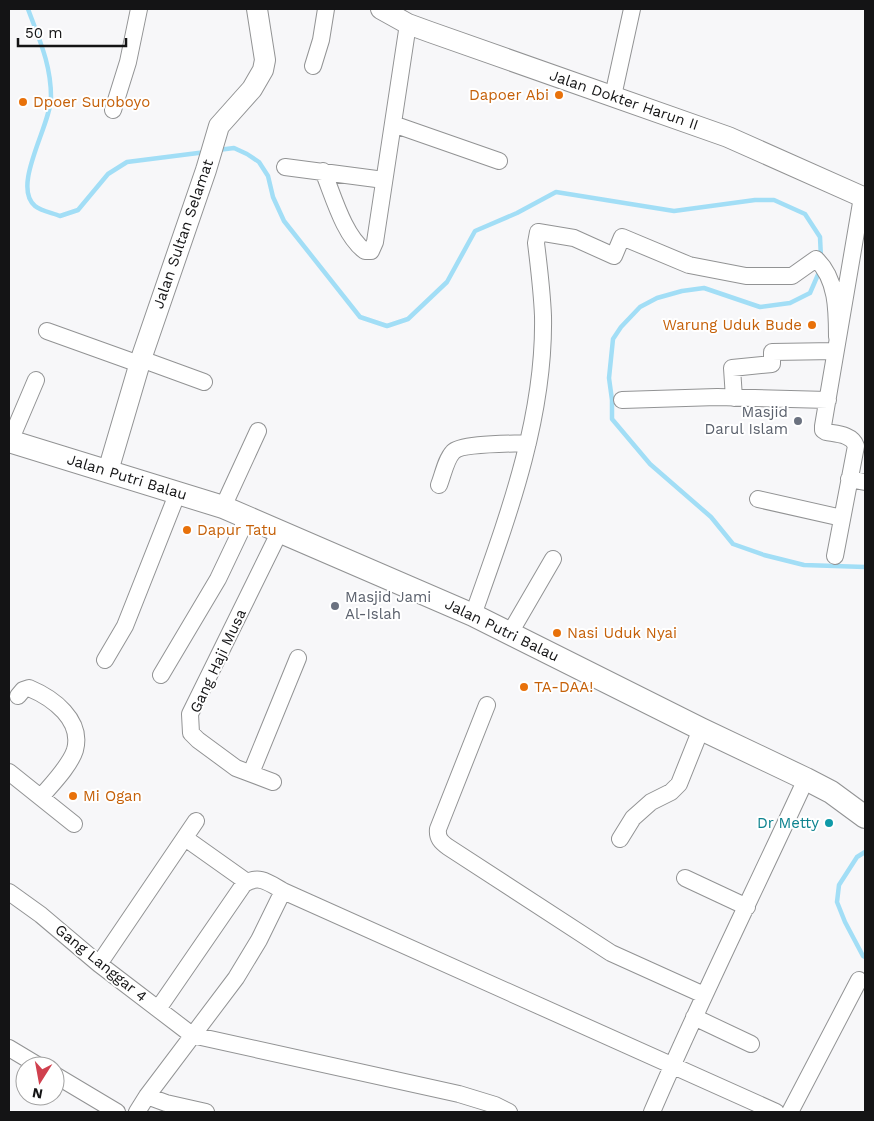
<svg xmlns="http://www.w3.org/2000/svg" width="874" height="1121" viewBox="0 0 874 1121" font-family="'Work Sans',sans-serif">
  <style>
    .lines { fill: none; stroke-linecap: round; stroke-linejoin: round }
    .stream { stroke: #a2def6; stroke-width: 4.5 }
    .minor-casing { stroke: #929394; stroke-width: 18 }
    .tertiary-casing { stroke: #929394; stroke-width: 22 }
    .secondary-casing { stroke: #929394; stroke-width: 24 }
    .minor { stroke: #fff; stroke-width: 16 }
    .tertiary { stroke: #fff; stroke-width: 20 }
    .secondary { stroke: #fff; stroke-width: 22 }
    .food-dot { fill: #e8710a; stroke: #fff; stroke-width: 2 }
    .worship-dot { fill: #6b7280; stroke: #fff; stroke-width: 2 }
    .culture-dot { fill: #0f9aa8; stroke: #fff; stroke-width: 2 }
    .labels { text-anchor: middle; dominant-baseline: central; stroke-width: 4; stroke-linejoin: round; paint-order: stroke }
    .food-label { font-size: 15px; fill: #c56008; stroke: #fff; text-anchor: start }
    .street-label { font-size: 15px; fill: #141415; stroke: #fff }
    .worship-label { font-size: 15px; fill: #5b616d; stroke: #fff; text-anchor: end }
    .culture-label { font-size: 15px; fill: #0d838f; stroke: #fff; text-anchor: end }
  </style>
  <rect width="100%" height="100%" fill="#f7f7f9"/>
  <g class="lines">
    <path class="stream" d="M28,9C39,39 51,64 51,97C51,125 11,186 35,206C41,211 53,213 60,216L78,210L108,174L127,162L206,152
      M218,150L234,148L247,154L259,162L268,176L273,197L284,221L360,317L387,326L408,319L447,282L475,231L517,213L556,192L674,211L755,200H774L805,214L820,237L821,258
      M820,270L810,293L790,303L760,307L704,288L682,291L657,298L640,307L621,327L613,339L609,378L612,400V419L650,464L711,517L733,544L764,555L804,565L865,567
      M865,852L857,857L839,885L837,902L845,922L863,956L865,957"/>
    <defs>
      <path id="minor" d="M313,66L321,40L326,9
        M613,96L632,9
        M113,110L128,62L139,9
        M393,124L499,161
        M285,167L384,180
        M323,171C333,195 344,236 365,251H371L375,242L408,24
        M47,331L139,364
        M141,359L204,382
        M734,398L732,368L772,364V352L835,351
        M622,400L717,397L828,400
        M10,441L36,380
        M849,479L865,482
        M439,485C443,475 446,459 453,452C461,443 514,444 528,443
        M758,499L842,518
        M223,507L258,431
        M835,556L856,446C852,434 836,434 826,432L823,430V426L862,197
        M473,615C507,519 545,419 543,316C542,292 539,267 536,243L538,232L574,238L614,256L622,237L689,265L746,276H792L816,259C837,279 837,310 837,337
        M510,633L553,559
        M105,660L125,626L178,492
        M161,675L218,579L247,518
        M18,696L23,690L29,688C53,698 83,720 75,750C70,766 51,785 41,797
        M487,705L438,829C437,838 441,842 448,847L611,953L704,995
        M9,772L74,824
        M251,773L298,658
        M273,782L236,768L198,740L191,733L190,714L280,531
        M185,838L247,882
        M620,839L633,818L651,802L671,792L679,784L701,729
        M685,878L747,907
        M9,892L41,915L99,964L192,1035L459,1094L495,1105L509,1112
        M99,964L196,821
        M158,1009L244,884C259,874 269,883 283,891
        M694,1017L751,1044
        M9,1048L39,1066
        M55,1075L117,1112
        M147,1096L166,1103L206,1112
        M137,1112L147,1096L236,978L259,940L283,891L776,1112
        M652,1112C700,1000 755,890 806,779
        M790,1112L859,980"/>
      <path id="tertiary" d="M381,9L408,24L430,32L728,137L865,198
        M108,471L141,359L206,170L219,126L252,89L263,70L265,60L257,9"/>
      <path id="secondary" d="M9,441L223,507L473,615L701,729L806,779L831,792L865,817"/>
    </defs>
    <use href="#minor" class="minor-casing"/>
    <use href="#tertiary" class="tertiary-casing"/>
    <use href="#secondary" class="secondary-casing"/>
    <use href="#minor" class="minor"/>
    <use href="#tertiary" class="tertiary"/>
    <use href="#secondary" class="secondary"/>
  </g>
  <g class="food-dot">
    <circle cx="559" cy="95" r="5"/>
    <circle cx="23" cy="102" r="5"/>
    <circle cx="812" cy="325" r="5"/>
    <circle cx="187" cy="530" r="5"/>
    <circle cx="557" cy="633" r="5"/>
    <circle cx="524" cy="687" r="5"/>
    <circle cx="73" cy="796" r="5"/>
  </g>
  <g class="worship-dot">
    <circle cx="798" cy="421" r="5"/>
    <circle cx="335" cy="606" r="5"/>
  </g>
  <circle class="culture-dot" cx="829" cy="823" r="5"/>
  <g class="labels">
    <g class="food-label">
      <text x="549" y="95" text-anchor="end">Dapoer Abi</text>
      <text x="33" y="102">Dpoer Suroboyo</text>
      <text x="802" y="325" text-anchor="end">Warung Uduk Bude</text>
      <text x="197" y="530">Dapur Tatu</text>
      <text x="567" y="633">Nasi Uduk Nyai</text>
      <text x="534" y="687">TA-DAA!</text>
      <text x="83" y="796">Mi Ogan</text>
    </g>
    <g class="street-label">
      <text transform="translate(624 100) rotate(19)">Jalan Dokter Harun II</text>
      <text transform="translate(183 234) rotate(-71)">Jalan Sultan Selamat</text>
      <text transform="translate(127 477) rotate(17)">Jalan Putri Balau</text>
      <text transform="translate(502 630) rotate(26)">Jalan Putri Balau</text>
      <text transform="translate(218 661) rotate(-65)">Gang Haji Musa</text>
      <text transform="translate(101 963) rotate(39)">Gang Langgar 4</text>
    </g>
    <g class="worship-label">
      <text x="788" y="412">Masjid<tspan x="788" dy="17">Darul Islam</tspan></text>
      <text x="345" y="597" text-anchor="start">Masjid Jami<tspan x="345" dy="17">Al-Islah</tspan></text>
    </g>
    <g class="culture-label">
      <text x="819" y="823">Dr Metty</text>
    </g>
  </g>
  <rect width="874" height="1121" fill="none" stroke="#141415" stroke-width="20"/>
  <g transform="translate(40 1081) rotate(191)"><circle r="24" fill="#ffffff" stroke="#a1a1a1"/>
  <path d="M0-4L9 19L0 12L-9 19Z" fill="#d0404e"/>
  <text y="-8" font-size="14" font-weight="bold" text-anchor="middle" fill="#141415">N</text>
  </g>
  <path d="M18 38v8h108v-8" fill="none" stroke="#141415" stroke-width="2.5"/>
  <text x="25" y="38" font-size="15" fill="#141415" stroke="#ffffff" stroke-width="4" paint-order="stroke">50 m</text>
</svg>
